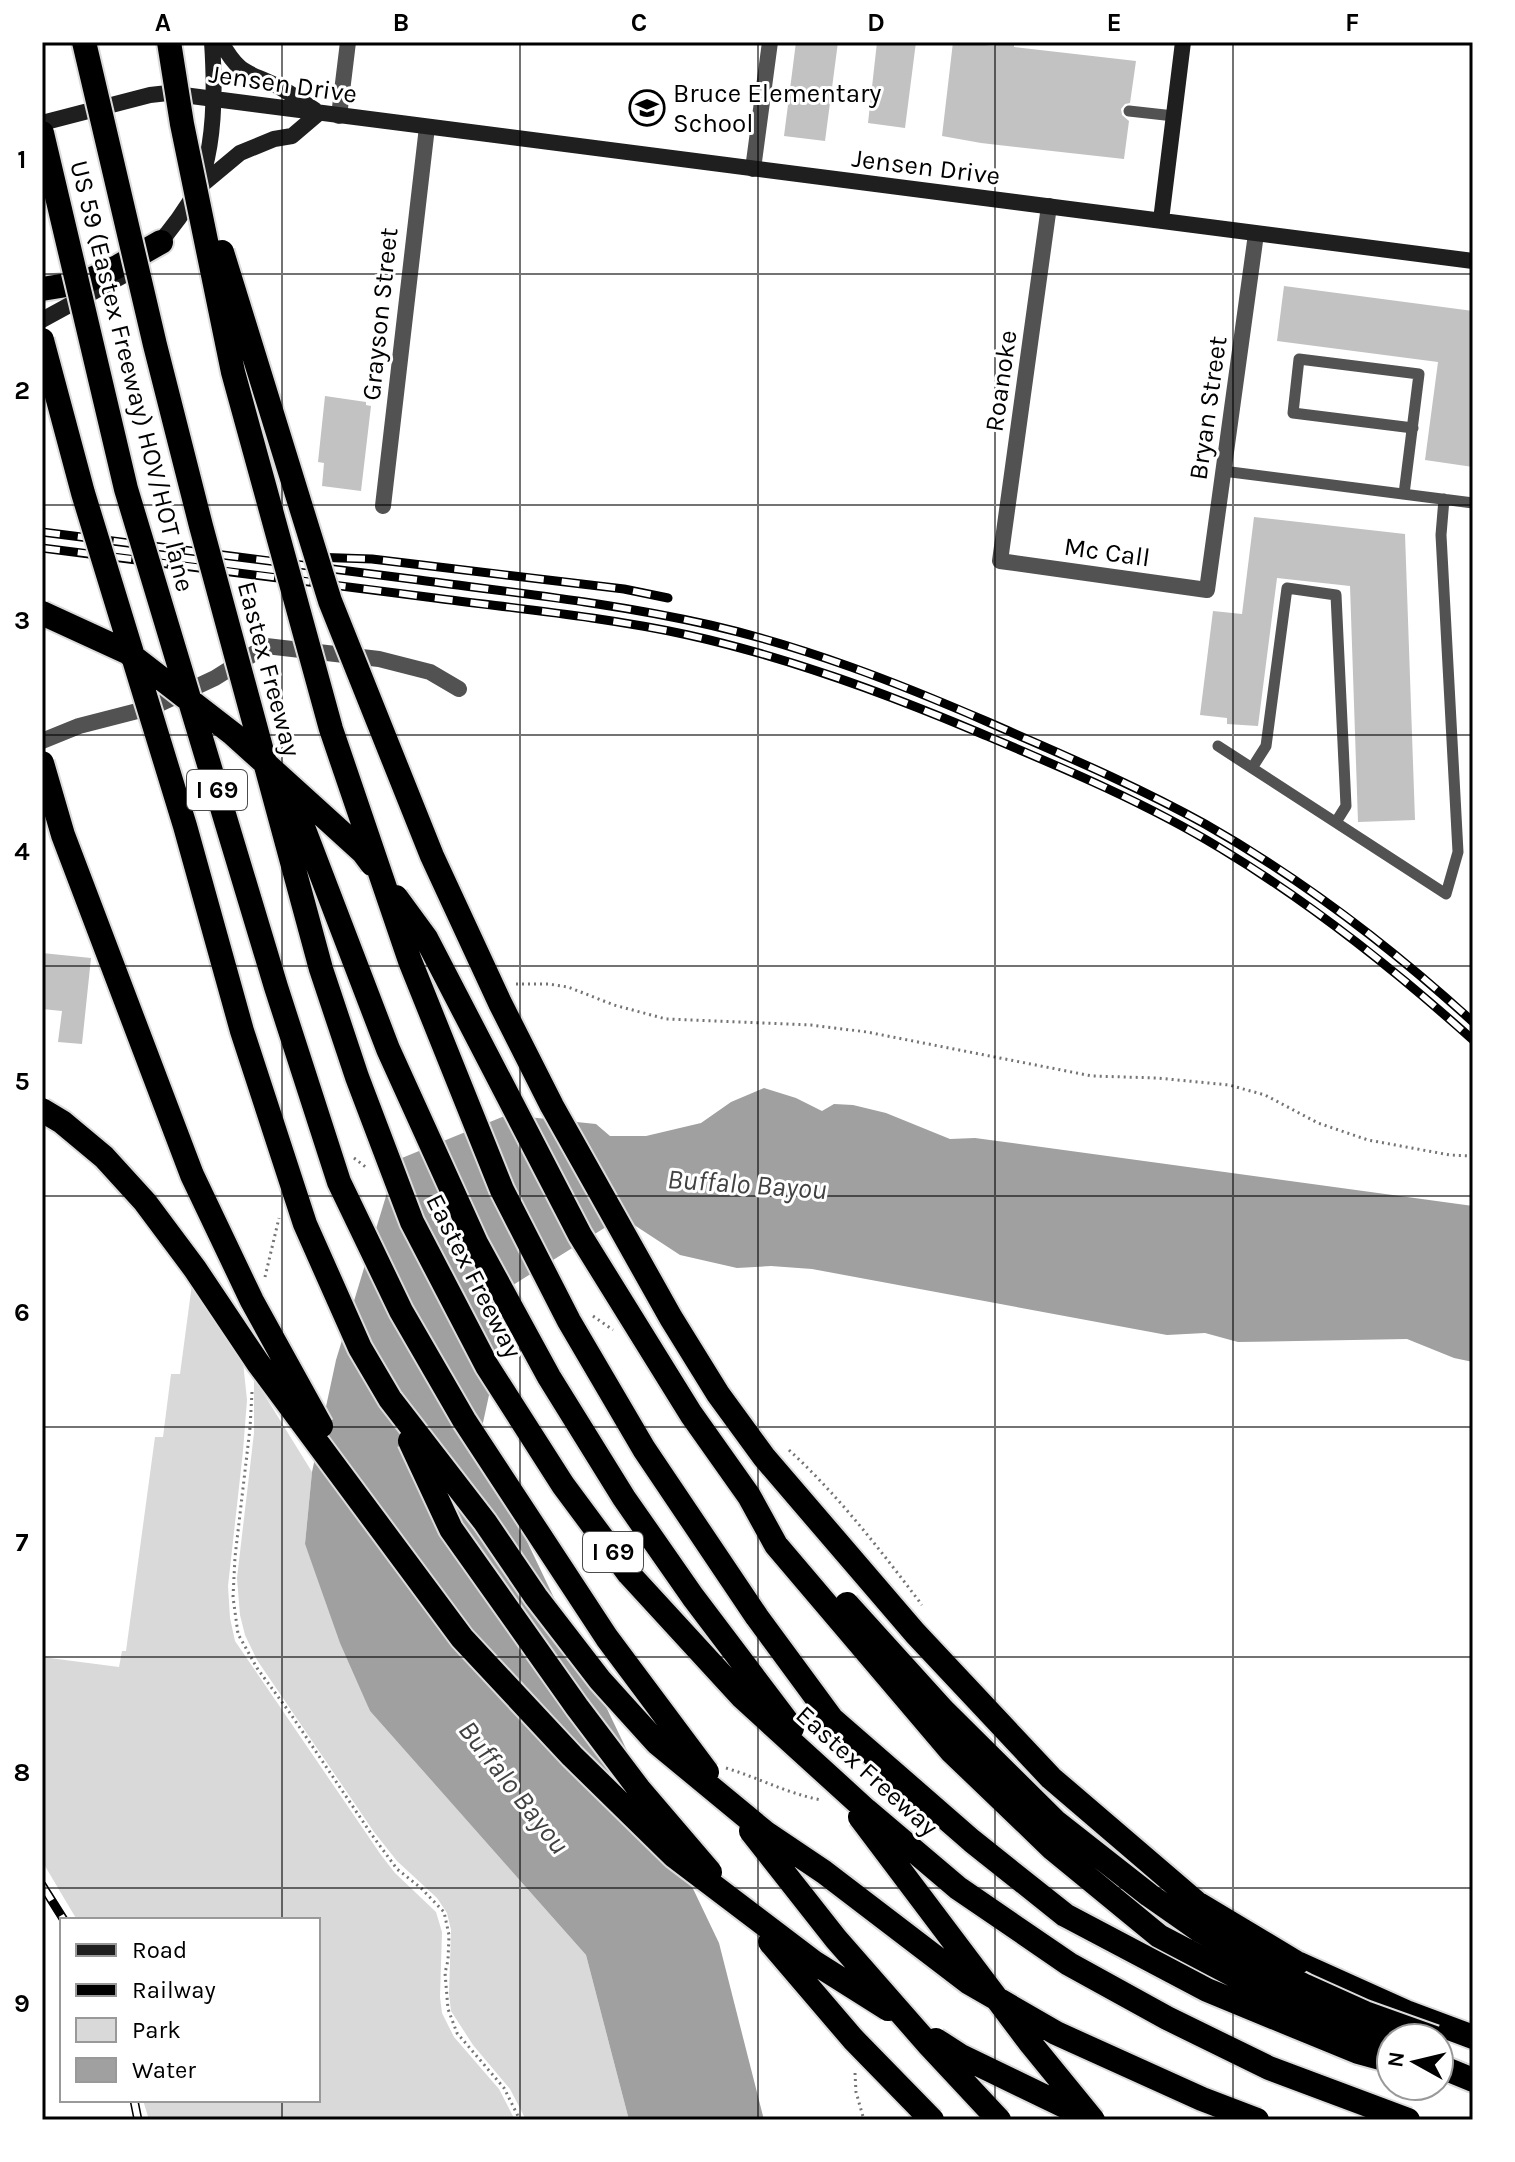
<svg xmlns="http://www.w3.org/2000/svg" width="1515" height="2162" viewBox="0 0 1515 2162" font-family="Karla,sans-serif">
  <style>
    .green { fill: #d9d9d9 }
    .water { fill: #a0a0a0 }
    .building { fill: #c2c2c2 }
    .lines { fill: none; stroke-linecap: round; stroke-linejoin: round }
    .highway-casing { stroke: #dbdbdb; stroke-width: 28 }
    .path { stroke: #747474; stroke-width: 3; stroke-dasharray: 2 4; stroke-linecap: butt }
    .lane { stroke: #525252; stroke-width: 11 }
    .street { stroke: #525252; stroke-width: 16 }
    .secondary { stroke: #1f1f1f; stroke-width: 16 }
    .highway { stroke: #000; stroke-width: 24 }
    .rail-casing { stroke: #000; stroke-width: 9 }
    .rail { stroke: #fff; stroke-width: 6; stroke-dasharray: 18; stroke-linecap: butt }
    .highway-bridge-casing { stroke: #dbdbdb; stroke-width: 28; stroke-linecap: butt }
    .path-bridge { stroke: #747474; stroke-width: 3; stroke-dasharray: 2 4; stroke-linecap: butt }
    .highway-bridge { stroke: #000; stroke-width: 24 }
    .grid { fill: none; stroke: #000; stroke-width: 2; stroke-opacity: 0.55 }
    .labels { text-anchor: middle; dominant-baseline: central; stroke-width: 6; stroke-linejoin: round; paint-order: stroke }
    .shield { fill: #fff; stroke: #4c4c4c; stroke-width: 2 }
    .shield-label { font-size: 24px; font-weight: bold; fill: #000 }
    .street-label { font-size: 26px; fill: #000; stroke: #fff }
    .poi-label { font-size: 26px; fill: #000; stroke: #fff; text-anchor: start }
    .water-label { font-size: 28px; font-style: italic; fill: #414141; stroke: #fff }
    .neatline { fill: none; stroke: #000; stroke-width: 3 }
    .grid-label { font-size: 26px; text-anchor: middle; font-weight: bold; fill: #000 }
  </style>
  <rect width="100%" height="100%" fill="#fff"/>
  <path class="green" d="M192,1284L243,1362L247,1400L243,1451L228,1586L230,1618L235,1641L381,1855L395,1873L436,1912L442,1932L440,1997L442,2013L454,2037L499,2089L515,2120H149L143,2100H318V1920H77L42,1861V1657L119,1667L122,1651H126L155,1437H163L171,1374H180Z
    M254,1378L312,1472L305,1544L370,1711L586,1955L629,2120H526L510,2089L473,2045L451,2011L449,1994L451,1930L447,1913L437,1898L397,1861L374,1832L257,1660L245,1635L240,1615L237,1578L254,1433Z"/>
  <path class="water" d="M764,1088L796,1098L822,1111L834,1104L853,1105L886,1113L950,1139L975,1138L1473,1206V1362L1454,1358L1407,1339L1238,1342L1205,1333L1167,1335L812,1269L771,1266L737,1268L680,1255L622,1217L513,1285L479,1441L719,1943L764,2120H629L586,1955L370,1711L340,1643L305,1544L312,1472L336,1360L397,1160L507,1115L596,1124L610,1136H646L701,1123L731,1102Z"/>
  <path class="building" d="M796,42H838L825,141L784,136Z
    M877,42H916L905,128L868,123Z
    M953,42L995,46V42L1014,45V47L1136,61L1130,103L1125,104L1121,109L1122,115L1129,121L1124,159L981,143L942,136Z
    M1284,286L1473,311V467L1425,460L1438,362L1277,341Z
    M325,396L366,402V405L371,406L361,491L322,486L324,463L318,462Z
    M1254,517L1405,534L1415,820L1358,822L1350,586L1277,578L1258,726L1227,724V718L1200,715L1213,611L1242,614Z
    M42,953L91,958L82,1044L58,1042L62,1011L42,1009Z"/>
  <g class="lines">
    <defs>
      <path id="highway" d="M42,289L85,282L119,266L161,242
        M1297,1963L1406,2012L1473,2037
        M1439,2066L1473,2080"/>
    </defs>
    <use href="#highway" class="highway-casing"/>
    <path class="path" d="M516,984H548L568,987L614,1005L666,1019L811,1025L867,1032L1092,1076L1157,1078L1229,1085L1265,1095L1318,1123L1368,1140L1450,1155L1473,1156
      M354,1158L367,1168
      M265,1277L279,1218
      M252,1392L250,1428L235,1557L233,1597L238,1634L257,1668L290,1713L372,1835L397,1869L421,1888L444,1912L449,1935L448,1960L445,1973L448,2009L457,2033L504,2088L520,2120
      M789,1450C839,1496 881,1551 922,1605
      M726,1768C759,1778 786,1793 821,1800
      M855,2073L856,2092L864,2120"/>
    <path class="lane" d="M1129,111L1174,116
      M1223,471L1473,503
      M1404,494L1419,374L1299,359L1293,413L1413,428
      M1218,746L1446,894L1458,852L1441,535L1444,499
      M1252,768L1266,746L1287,588L1336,595L1346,806L1336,822"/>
    <path class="street" d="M339,116L348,42
      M753,169L770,42
      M1049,206L1000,561L1207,590L1256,234
      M383,506L427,127
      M42,741L79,726L153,707L215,678L266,646L379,659L430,672L459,689"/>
    <path class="secondary" d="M221,42C241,78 249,71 281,88C293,95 304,103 315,110
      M42,123L150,95L168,93L1473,261
      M198,188L240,153L274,139L292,136L319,113
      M1161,220L1183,42
      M154,249C170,231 186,210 197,189C216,148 215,86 212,42
      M42,320L128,273"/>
    <use href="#highway" class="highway"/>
    <defs>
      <path id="rail" d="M42,532C168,548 293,564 419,580C516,593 614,603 710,625C806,647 898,683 988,722C1061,754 1135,785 1205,824C1302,879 1391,947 1473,1022
        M42,548C173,564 304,581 435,598C519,609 605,617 688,635C787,657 882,692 975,731C1058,766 1143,801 1220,848C1311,903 1394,969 1473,1040
        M311,557L372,559L624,589L668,598
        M42,1885L64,1920
        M134,2100L138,2120"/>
    </defs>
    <use href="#rail" class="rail-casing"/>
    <use href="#rail" class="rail"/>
    <defs>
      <path id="highway-bridge" d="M84,42L155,345L201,526L321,969L357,1077L412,1222L487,1366L563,1485L629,1574L742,1697L866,1810L958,1888L1069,1964L1167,2018L1269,2068L1408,2120
        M169,42L182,124L233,372L331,729L410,961L502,1190L569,1321L644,1449L757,1617L832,1719L972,1841L1065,1915L1207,1990L1358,2052L1391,2061
        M42,133L126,489L276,987L339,1182L401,1311L464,1420L607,1638L707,1772
        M222,252L330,601L432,856L500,1003L552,1106L671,1318L718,1394L764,1457L915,1633L1051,1778L1197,1903L1297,1963
        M42,340L83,493L185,826L242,1031L305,1224L360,1348L390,1399L485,1522L536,1597L600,1680L657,1743L766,1833L824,1872L968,1982L1056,2033L1202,2099L1257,2120
        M42,613L127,652L233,734L363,852L372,864
        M42,763L63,835L192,1175L252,1301L321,1426
        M287,785L388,1049L476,1243L549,1377L624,1498L693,1597L792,1728
        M396,897L426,938L580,1235L691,1414L749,1496L776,1545L951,1751L1053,1849L1159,1936L1275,1997L1391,2046
        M42,1110L62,1122L104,1157L145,1202L195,1269L258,1363L462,1638L572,1756L674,1856L815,1963L888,2009
        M410,1441L451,1529L577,1707L639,1789L710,1872
        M847,1604L943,1710L1056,1822L1149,1895L1199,1930L1305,1986L1365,2013L1435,2038
        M860,1817L1031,2044L1093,2120
        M751,1831L836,1939L929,2045L999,2120
        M770,1942L853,2039L932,2120
        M936,2040L961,2056L1085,2116"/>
    </defs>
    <use href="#highway-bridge" class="highway-bridge-casing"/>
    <path class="path-bridge" d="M593,1316L613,1330"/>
    <use href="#highway-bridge" class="highway-bridge"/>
  </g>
  <path class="grid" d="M282,42V1920M520,42V2120M758,42V2120M995,42V2120M1233,42V2120M42,274H1473M42,505H1473M42,735H1473M42,966H1473M42,1196H1473M42,1427H1473M42,1657H1473M42,1888H1473M282,2100V2120"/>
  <defs>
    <symbol id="school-ring" viewBox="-11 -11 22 22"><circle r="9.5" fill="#fff" stroke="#000" stroke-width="1.5"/><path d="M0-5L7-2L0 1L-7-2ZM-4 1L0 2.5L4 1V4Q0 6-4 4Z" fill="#000"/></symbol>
  </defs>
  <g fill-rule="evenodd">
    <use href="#school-ring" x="627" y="88" width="40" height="40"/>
  </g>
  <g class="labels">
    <g class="shield">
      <rect x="187" y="770" width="60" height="40" rx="6"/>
      <rect x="583" y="1532" width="60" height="40" rx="6"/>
    </g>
    <g class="shield-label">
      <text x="217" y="790">I 69</text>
      <text x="613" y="1552">I 69</text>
    </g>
    <g class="street-label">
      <text transform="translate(283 84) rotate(8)">Jensen Drive</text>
      <text transform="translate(926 167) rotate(7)">Jensen Drive</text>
      <text transform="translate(380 314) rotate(-84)">Grayson Street</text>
      <text transform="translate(132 376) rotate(76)">US 59 (Eastex Freeway) HOV/HOT lane</text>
      <text transform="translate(1001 381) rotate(-82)">Roanoke</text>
      <text transform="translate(1208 408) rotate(-82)">Bryan Street</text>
      <text transform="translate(1107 552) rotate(8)">Mc Call</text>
      <text transform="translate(269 669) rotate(75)">Eastex Freeway</text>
      <text transform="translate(474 1276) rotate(63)">Eastex Freeway</text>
      <text transform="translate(867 1771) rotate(42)">Eastex Freeway</text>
    </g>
    <g class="poi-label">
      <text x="673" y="93">Bruce Elementary<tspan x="673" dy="30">School</tspan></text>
    </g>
    <g class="water-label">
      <text transform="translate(747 1184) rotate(4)">Buffalo Bayou</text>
      <text transform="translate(514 1787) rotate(52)">Buffalo Bayou</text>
    </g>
  </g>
  <rect width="1515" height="2162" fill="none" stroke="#ffffff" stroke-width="88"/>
  <rect x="60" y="1918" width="260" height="184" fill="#ffffff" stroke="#999999" stroke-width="2"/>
  <rect x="76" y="1944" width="40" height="12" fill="#1f1f1f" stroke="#999999" stroke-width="2"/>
  <text x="132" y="1958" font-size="24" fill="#000000">Road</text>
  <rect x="76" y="1984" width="40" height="12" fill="#000000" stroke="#999999" stroke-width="2"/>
  <text x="132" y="1998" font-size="24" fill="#000000">Railway</text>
  <rect x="76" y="2018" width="40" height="24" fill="#d9d9d9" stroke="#999999" stroke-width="2"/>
  <text x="132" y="2038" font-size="24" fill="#000000">Park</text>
  <rect x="76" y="2058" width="40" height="24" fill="#a0a0a0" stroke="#999999" stroke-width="2"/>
  <text x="132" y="2078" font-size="24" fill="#000000">Water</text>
  <g transform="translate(1415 2062) rotate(278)"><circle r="38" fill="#ffffff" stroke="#999999" stroke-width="2"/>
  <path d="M0-6L14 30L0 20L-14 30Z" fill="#000000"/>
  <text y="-12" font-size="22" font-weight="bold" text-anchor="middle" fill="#000000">N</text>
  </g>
  <rect x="44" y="44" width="1427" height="2074" class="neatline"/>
  <g class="grid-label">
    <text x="163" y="31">A</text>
    <text x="401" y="31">B</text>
    <text x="639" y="31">C</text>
    <text x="876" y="31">D</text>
    <text x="1114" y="31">E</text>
    <text x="1352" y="31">F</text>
    <text x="22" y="168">1</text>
    <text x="22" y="399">2</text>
    <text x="22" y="629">3</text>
    <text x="22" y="860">4</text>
    <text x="22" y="1090">5</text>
    <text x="22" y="1321">6</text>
    <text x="22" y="1551">7</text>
    <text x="22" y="1781">8</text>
    <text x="22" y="2012">9</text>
  </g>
</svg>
